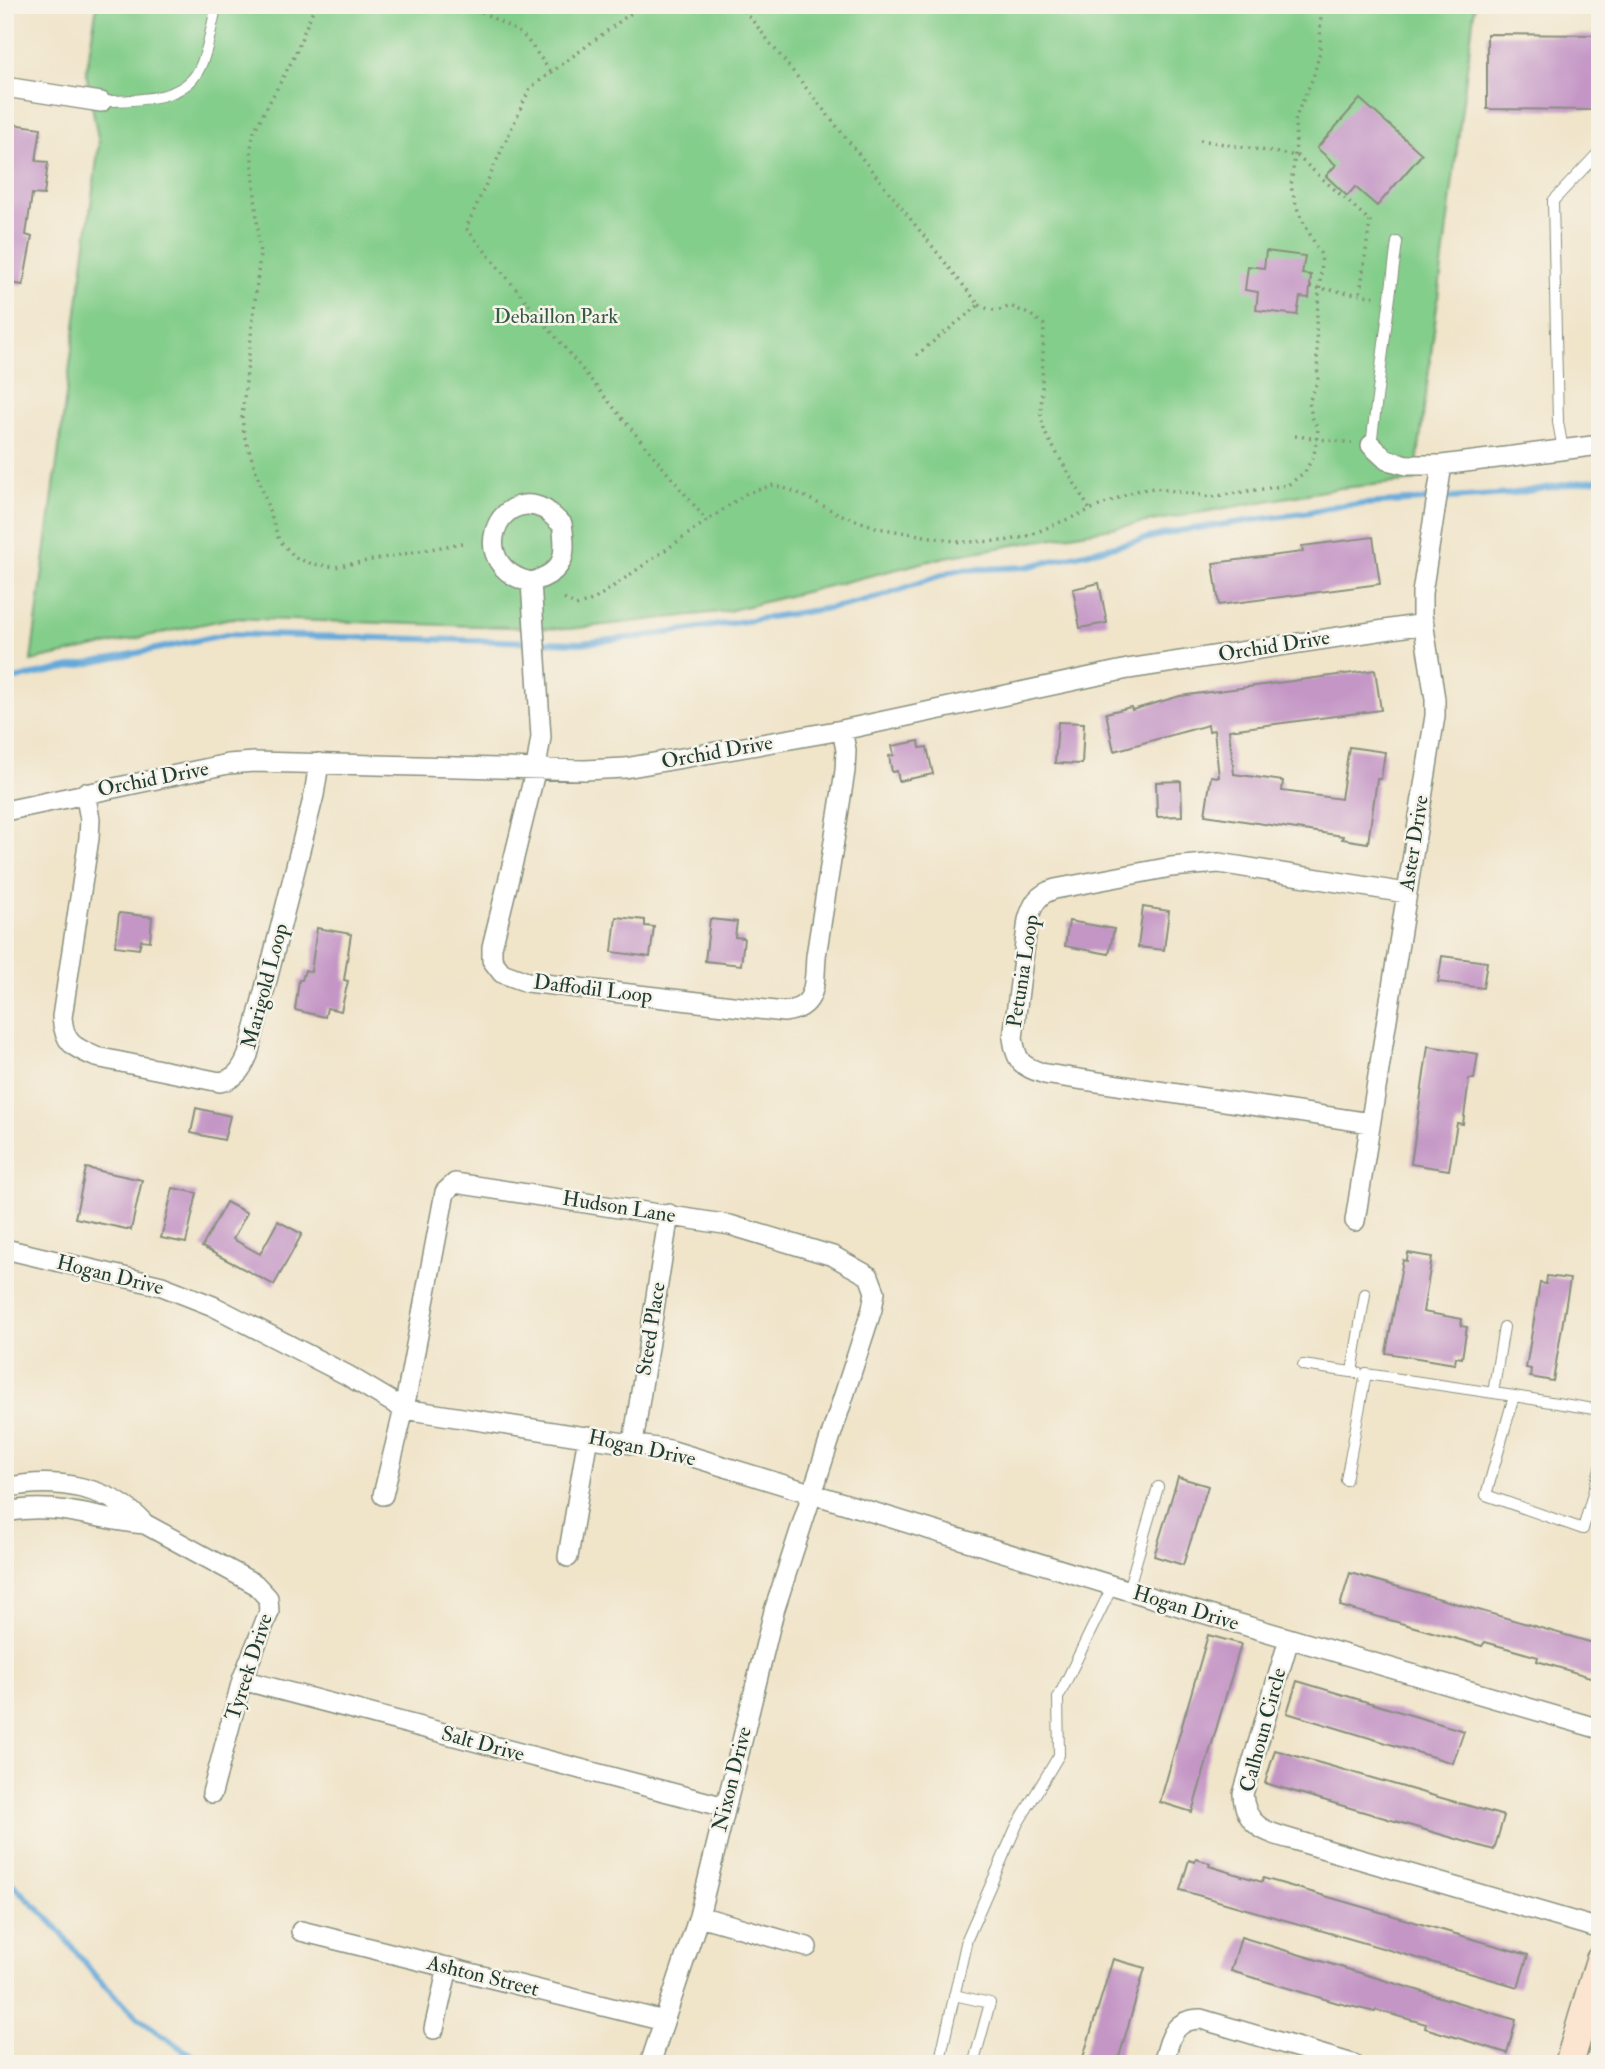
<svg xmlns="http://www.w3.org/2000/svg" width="1605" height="2069" viewBox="0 0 1605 2069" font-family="'IM FELL Double Pica',serif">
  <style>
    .green { fill: #84ce8b; stroke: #528660; stroke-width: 2 }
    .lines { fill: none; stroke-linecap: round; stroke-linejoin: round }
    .stream { stroke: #63a9d9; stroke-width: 6 }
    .building { fill: #c496c6 }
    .lane-casing { stroke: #88907e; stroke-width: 12 }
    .street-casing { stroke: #88907e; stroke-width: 22 }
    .secondary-casing { stroke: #88907e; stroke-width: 31 }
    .path { stroke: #88907e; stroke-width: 3.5; stroke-dasharray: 2 5; stroke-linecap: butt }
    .lane { stroke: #fff; stroke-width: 10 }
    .street { stroke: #fff; stroke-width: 19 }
    .secondary { stroke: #fce5d0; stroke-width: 28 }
    .labels { text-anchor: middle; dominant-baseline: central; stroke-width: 5; stroke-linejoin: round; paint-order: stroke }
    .park-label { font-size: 21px; fill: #335a45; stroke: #f7f3e8 }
    .street-label { font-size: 21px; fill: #1f3d34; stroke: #f7f3e8 }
  </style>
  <rect width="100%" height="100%" fill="#f7f3e8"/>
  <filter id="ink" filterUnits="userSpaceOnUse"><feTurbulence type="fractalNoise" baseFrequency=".0143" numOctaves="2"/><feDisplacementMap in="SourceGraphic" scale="14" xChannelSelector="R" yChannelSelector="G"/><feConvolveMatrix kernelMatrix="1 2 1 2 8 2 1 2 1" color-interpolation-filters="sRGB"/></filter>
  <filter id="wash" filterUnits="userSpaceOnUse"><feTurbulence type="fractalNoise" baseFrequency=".00686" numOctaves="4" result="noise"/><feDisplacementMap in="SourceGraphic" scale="28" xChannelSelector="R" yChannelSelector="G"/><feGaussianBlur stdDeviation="1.57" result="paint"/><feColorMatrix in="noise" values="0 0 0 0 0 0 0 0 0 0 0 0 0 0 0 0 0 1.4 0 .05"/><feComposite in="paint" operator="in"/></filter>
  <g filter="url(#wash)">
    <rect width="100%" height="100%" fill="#f0e4c9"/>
    <path class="green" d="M97,5H1475L1415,481L1341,488L946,557L728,611L569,629L231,618L31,661L99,144L86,72Z"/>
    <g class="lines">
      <path class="stream" d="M5,681L227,634L581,643L647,636L843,606L882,596L956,570L1026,567L1178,531L1310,512L1335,506L1509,494L1600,479
        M5,1877L54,1924L96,1977L138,2018L204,2064"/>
    </g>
    <g id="blocks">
      <path class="building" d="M1487,34L1600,35V110L1487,109Z
        M1360,99L1422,154L1377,206L1355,187L1347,196L1326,176L1336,165L1317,148Z
        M5,123L41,128L36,161L48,162L44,195L32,194L26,235L32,237L23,285L5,282Z
        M1266,251L1305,256L1302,274L1311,275L1309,298L1300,297L1297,315L1256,310L1258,292L1245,290L1248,266L1264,268Z
        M1373,537L1380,584L1219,605L1213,563L1303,552L1302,546Z
        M1099,583L1107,623L1080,628L1073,589Z
        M1375,670L1381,710L1229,730L1234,774L1283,781L1282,791L1341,799L1349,747L1385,752L1381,779H1377L1368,843L1342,839L1343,836L1205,815L1211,776L1219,777L1214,730L1209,731L1208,725L1114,751L1106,713L1131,707L1132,710L1180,696Z
        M1058,722L1084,723L1082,764L1055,763Z
        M919,741L920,748L927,747L933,774L899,781L897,771L892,772L889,756L894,755L892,746Z
        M1181,781L1182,816L1157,817L1156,782Z
        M1143,907L1169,911L1164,950L1138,947Z
        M119,913L152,917L150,941L141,940L139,949L115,946Z
        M616,917L645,920V926L654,927L650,957L612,952Z
        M710,919L737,922L735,937L744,938L741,965L705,961Z
        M1069,921L1114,929L1109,954L1065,946Z
        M317,928L351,934L344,980L348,981L341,1011L327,1008L325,1017L295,1010L299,980H302L305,970L311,972Z
        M1442,956L1487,962L1483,988L1438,982Z
        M1428,1046L1478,1054L1474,1079H1469L1463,1124L1457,1123L1449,1170L1411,1164Z
        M196,1108L230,1116L224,1140L191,1133Z
        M86,1168L142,1180L131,1230L75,1218Z
        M173,1188L197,1193L186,1243L161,1238Z
        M226,1202L247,1213L233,1239L260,1254L278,1221L302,1234L274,1285L202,1247Z
        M1408,1253L1432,1257L1423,1312L1462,1319L1461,1326L1467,1327L1462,1358L1456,1357L1455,1364L1386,1353L1403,1260L1407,1261Z
        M1547,1276L1570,1279L1553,1381L1530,1377L1531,1369L1526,1368L1540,1283L1546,1284Z
        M1178,1477L1208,1486L1183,1565L1154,1556Z
        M1350,1573L1600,1645V1680L1537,1661L1538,1657L1485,1642L1482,1646L1340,1606Z
        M1208,1635L1241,1644L1192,1812L1160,1802Z
        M1297,1681L1464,1731L1453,1763L1287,1713Z
        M1275,1750L1504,1816L1494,1850L1265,1783Z
        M1196,1859L1210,1863L1209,1866L1262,1882L1263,1878L1528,1955L1518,1987L1180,1890L1189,1860L1195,1862Z
        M1241,1937L1516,2020L1507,2053L1425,2028L1426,2024L1376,2010L1375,2012L1338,2003L1231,1971Z
        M1113,1959L1145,1968L1117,2064H1081Z"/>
    </g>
  </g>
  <g filter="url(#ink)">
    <use href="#blocks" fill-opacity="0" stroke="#88907e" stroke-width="2"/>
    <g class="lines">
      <defs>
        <path id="lane" d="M101,102C131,99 178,103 197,73C208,54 211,26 217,5
          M1371,445L1397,242
          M1563,450L1558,422L1553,201L1600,151
          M1303,1365L1358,1373
          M1352,1372L1365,1294
          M1493,1393L1504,1327
          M1600,1410L1514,1396L1486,1495L1583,1529L1600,1468
          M1346,1480L1366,1374L1514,1396
          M1128,1590L1158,1487
          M954,1995L990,2003L975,2058
          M939,2064L967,1939L1017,1825L1059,1755L1058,1698L1113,1585"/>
        <path id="street" d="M5,87L101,102
          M1371,445L1387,460L1407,465H1442L1600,445
          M531,582C465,567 497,486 544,509C550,512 556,520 562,524C567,556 565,572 531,582L541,737L536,768L492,947V960L502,973L527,982L784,1012C818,1008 814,983 816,956L845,771L846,750L842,730
          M85,793L90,819L89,838L62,1017C64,1043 73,1047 96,1057L220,1082C236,1079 242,1069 248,1055L314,795L319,763
          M5,811L228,764L254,762L585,770L625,768L842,730L1128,669L1424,624
          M1370,1123L1045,1074C1021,1066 1017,1063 1013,1038L1028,920C1033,903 1038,894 1055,889L1171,867L1219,863L1406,893
          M1355,1221L1435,716V699L1422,615V593L1442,465
          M5,1249L162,1286L213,1306L347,1375L404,1409L670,1450L1192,1610L1600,1729
          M633,1443L669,1214
          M5,1488C55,1477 110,1486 145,1524L255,1584L268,1598L269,1612L242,1680L212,1793
          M383,1495L404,1409L445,1192L455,1183L730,1225L833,1256L869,1276L875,1292L872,1309L774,1611L699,1916L650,2064
          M5,1512C59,1501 94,1520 145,1524
          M568,1557L588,1436
          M1289,1639L1243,1794C1245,1833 1277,1834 1307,1844L1600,1929
          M242,1680L725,1807
          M699,1916L807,1947
          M301,1931L664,2021
          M434,2029L448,1967
          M1163,2064C1170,2040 1172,2019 1201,2019L1353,2064"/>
        <path id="secondary" d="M1569,2064L1600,1960"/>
      </defs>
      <use href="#lane" class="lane-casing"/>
      <use href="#street" class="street-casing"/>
      <use href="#secondary" class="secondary-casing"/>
      <path class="path" d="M315,5L294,57L254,131L251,148L260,255L242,417L244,435L279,540L296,558L313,564L335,567L462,543
        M469,5L517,31L526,38L551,72
        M642,5L530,88L466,228L707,521
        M740,5L979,305L914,357
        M1200,140L1297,156L1370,221L1360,294
        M1310,287L1377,297
        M979,305C991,311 998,312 1010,306L1031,315L1044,325L1041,416L1045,433L1090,510
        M1295,436L1352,443
        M564,599L576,606L595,599L747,493L774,485L796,492L839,514L878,528L960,542L1004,541L1025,537L1135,491L1154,488L1211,497L1288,485L1305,472L1314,455L1318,429L1312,417L1309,402L1318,380L1316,325L1322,262L1320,253L1299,214L1291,187L1296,144L1295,121L1299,109L1313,78L1320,51L1321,5"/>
      <use href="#lane" class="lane"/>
      <use href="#street" class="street"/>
      <use href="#secondary" class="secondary"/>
    </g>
  </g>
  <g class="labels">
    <g class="park-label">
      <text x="556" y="316">Debaillon Park</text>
    </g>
    <g class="street-label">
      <text transform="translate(1274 646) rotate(-9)">Orchid Drive</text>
      <text transform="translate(717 752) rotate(-10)">Orchid Drive</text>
      <text transform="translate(153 779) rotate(-11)">Orchid Drive</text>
      <text transform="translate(1414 843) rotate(-81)">Aster Drive</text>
      <text transform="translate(1023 971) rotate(-81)">Petunia Loop</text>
      <text transform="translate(265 986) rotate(-75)">Marigold Loop</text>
      <text transform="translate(593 989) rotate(7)">Daffodil Loop</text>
      <text transform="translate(619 1207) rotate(9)">Hudson Lane</text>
      <text transform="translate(110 1275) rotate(14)">Hogan Drive</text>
      <text transform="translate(651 1329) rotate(-81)">Steed Place</text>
      <text transform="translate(642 1448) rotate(12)">Hogan Drive</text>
      <text transform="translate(1186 1608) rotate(17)">Hogan Drive</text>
      <text transform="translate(249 1667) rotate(-72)">Tyreek Drive</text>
      <text transform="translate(1263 1730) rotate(-75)">Calhoun Circle</text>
      <text transform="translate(483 1744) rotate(15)">Salt Drive</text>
      <text transform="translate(732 1779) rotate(-76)">Nixon Drive</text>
      <text transform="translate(483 1976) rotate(14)">Ashton Street</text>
    </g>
  </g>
  <rect width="1605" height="2069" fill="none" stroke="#f7f3e8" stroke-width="28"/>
</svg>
